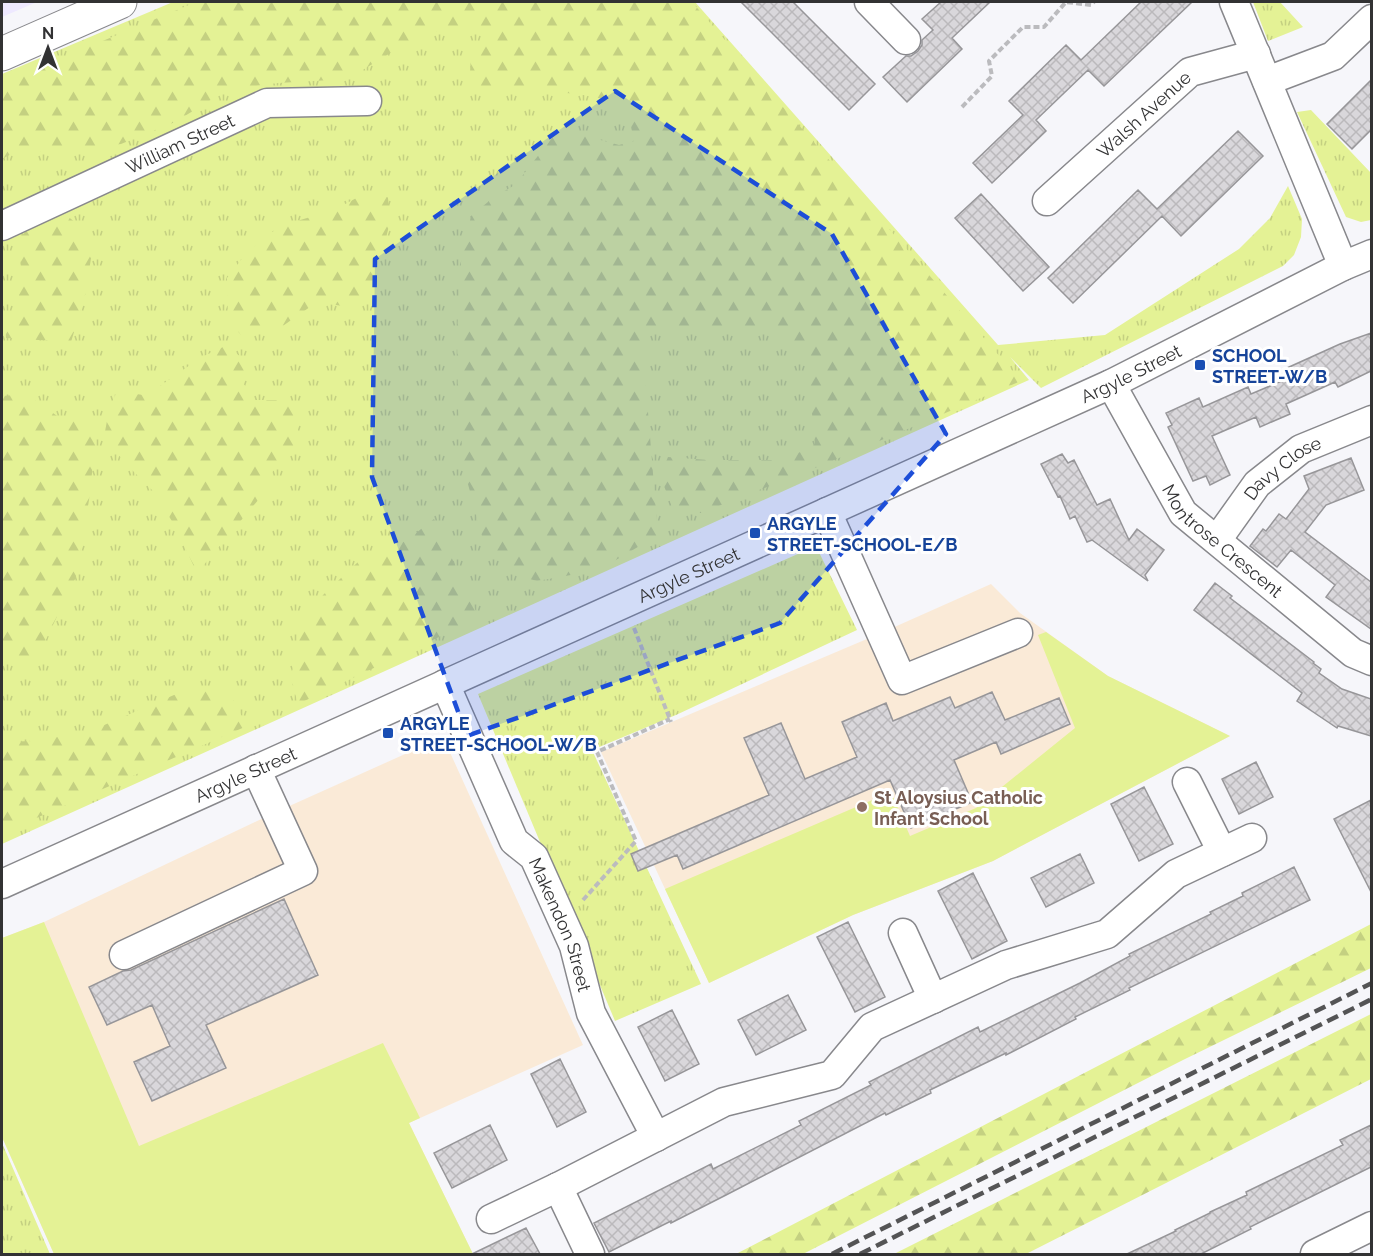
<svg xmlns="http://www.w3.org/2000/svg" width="1373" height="1256" viewBox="0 0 1373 1256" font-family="Raleway,sans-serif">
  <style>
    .industrial { fill: #eee9ff }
    .education { fill: #faead7 }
    .grass { fill: url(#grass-tufts) }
    .forest { fill: url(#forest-firs) }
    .park { fill: #e4f295 }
    .building { fill: url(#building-cross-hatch); stroke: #979699; stroke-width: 1.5 }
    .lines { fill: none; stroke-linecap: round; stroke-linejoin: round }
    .minor-casing { stroke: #88888c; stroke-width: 31 }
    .major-casing { stroke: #88888c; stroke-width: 35 }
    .path { stroke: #bbbbbe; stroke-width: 4; stroke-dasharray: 6 3; stroke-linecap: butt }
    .minor { stroke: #fff; stroke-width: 28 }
    .major { stroke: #fff; stroke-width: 33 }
    .rail { stroke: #545455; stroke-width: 4.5; stroke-dasharray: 12 6; stroke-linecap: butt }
    .marked { fill: #1d4ed8; fill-opacity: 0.2; stroke: #1d4ed8; stroke-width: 4.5; stroke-dasharray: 12 8; stroke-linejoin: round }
    .transit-dot { fill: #1a4fb4; stroke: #fff; stroke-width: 2 }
    .education-dot { fill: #8d6e63; stroke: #fff; stroke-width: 2 }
    .labels { text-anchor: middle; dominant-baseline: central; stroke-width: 6; stroke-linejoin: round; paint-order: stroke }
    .street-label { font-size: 18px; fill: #323233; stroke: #fff }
    .transit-label { font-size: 18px; font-weight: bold; fill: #164399; stroke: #fff; text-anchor: start }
    .education-label { font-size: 18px; font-weight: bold; fill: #785e54; stroke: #fff; text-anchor: start }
  </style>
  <defs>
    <pattern id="grass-tufts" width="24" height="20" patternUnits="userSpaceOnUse" patternTransform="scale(1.5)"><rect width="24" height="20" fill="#e4f295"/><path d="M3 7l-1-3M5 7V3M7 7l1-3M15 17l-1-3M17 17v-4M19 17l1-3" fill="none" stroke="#c4d081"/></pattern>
    <pattern id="forest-firs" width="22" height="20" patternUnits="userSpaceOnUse" patternTransform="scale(1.5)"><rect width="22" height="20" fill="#e4f295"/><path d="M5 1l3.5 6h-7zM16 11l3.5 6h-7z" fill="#c4d081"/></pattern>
    <pattern id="building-cross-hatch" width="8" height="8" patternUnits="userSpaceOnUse" patternTransform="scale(1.5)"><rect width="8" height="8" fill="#d9d7db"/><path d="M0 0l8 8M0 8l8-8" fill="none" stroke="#bbb9bc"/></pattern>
  </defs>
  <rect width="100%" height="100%" fill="#f6f6fa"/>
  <path class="industrial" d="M2,2H37L2,17Z"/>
  <path class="education" d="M991,584L1020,613L1108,676L1230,736L993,861L853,915L709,983L601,752L881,633Z
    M443,737L583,1045L409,1123L473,1254H54L2,1137V938L44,922L276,812Z"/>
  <path class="grass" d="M173,2H695L998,345L1105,335L1239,249L1270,218L1288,186L1302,219L1301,237L1294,255L1283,266L1041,388L1010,357L1029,380L2,844V74Z
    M1253,2H1280L1303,27L1268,41Z
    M1311,110L1371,173V220L1361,222L1346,217L1297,112Z
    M816,546L857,630L676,715L592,750L701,984L615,1021L478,694Z
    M2,1143L50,1254H2Z"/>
  <path class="forest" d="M196,2H692L1021,381L820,466L701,513L674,511L660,476L668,457L708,460H783L815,445L808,372L788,331H657L642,338L658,535L599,570L537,581L512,574L483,540L465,473L458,408L457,333L461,262L471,216L494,197L515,185L556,133L586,136L619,145L634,141L628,112L609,100L578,94L542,91L511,86L481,87L470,73L471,55L491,37L480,27L440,30L405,44L348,79L278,83L227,90L175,122L121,144L65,151L15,152L2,159V83Z
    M362,195L388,197L390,222L375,281L349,307L317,302L277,330L242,336L228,320L227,278L248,251L280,226L334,210Z
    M66,215L76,223L91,258L86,292L71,342L6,338L5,323L17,308L22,274L17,239L36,224Z
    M227,345L246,362L243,383L255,400H277L295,409L300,447L275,466L264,493L197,573L176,528L155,493L127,465L104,437L109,410L117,391L143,395L160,386L200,358Z
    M26,394L60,418L93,416L96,437L89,500L76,577L39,654L15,659L2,643V396Z
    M434,519L479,618L298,704L291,679L298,634L323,595L358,562L407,540Z
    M216,686L231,696L247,726L2,833V742L33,741L88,732L174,695Z
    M1371,924V968L1183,1060L803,1254H736Z
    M1371,1014V1079L1026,1254H894Z"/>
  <path class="park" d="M1046,632L1108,676L1230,736L993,861L853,915L709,983L665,889L891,792L910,836L976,808L1075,728L1038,635Z
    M44,922L139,1146L383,1043L420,1118L409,1123L473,1254H54L2,1137V938Z"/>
  <path class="building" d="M741,2H793L875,84L849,110Z
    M941,2H990L952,38L962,49L907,102L883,77L906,56H911L918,51L922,45V40L933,30L922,19Z
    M1141,2H1192L1104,86L1088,70L1036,120L1046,131L992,183L973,163L1023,115L1009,101L1066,45L1081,60Z
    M1371,80V130L1352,149L1327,124Z
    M1238,131L1263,156L1181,236L1162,216L1073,303L1048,278L1138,190L1157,209Z
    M981,194L1049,267L1023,291L955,218Z
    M1371,333V371L1338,387L1335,382L1286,404L1290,414L1260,427L1256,417L1212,436L1230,475L1210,485L1206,476L1193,481L1168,427L1172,425L1166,413L1199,398L1203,407L1248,387L1251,394L1291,377L1287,368L1340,344Z
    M1062,454L1068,463L1074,460L1097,505L1110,499L1129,540L1137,529L1164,550L1145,575L1148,581L1092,540L1087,542L1075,516L1070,519L1060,496L1058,497L1041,464Z
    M1351,458L1364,490L1326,505L1305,532L1371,582V629L1326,597L1335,585L1291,550L1277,567L1250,546L1263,529L1266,531L1279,514L1286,519L1309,489L1304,476Z
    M1215,583L1232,596L1230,598L1314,662L1313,663L1321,669L1319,673L1342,689L1371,699V736L1338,726L1337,728L1297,701L1302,693L1194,610Z
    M992,692L1005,720L1059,698L1070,724L1001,754L996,742L954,760L972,802L911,828L890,780L683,869L677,855L638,871L631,854L769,795L744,738L781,723L805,779L857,757L842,722L886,703L893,721L950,697L955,708Z
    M1256,762L1273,797L1239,814L1222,779Z
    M1144,787L1173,844L1139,861L1111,804Z
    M1371,800V892L1334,819Z
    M1080,854L1094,883L1046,907L1031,878Z
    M1294,867L1310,900L1129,988L1130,990L1075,1017L1076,1019L1006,1055V1053L930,1090L931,1093L886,1115L885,1113L726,1195L671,1223V1221L609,1252L594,1223L711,1164L713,1169L801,1125L799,1121L871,1085L869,1082L978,1027L980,1032L1080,983L1130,956L1129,954L1211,914L1210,912L1243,896L1242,893Z
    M973,873L1007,941L972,959L938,891Z
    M284,899L318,975L206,1025L226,1068L152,1101L134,1062L170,1046L152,1005L107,1025L89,987L123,971L131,970Z
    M848,922L885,997L855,1012L817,937Z
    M788,995L806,1030L756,1055L738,1020Z
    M672,1010L699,1064L665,1081L638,1027Z
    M560,1059L586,1112L557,1127L531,1074Z
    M490,1125L507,1160L452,1188L434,1153Z
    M1371,1125V1167L1250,1227L1251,1229L1201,1254H1127L1176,1231L1175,1230L1210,1213V1212L1247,1195L1246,1192L1343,1145L1340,1140Z
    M526,1228L540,1254H472Z"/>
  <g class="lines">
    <defs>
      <g id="minor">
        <path d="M869,2L906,40"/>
        <path d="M1234,2L1343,266"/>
        <path d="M1267,81L1333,56L1372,19"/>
        <path id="s1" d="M1047,201L1190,72L1256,54"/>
        <path id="s2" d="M2,226L267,103L367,101"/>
        <path id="s3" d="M1111,384L1183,513L1353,653L1372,661"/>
        <path d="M827,512L902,680L1018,633"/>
        <path id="s4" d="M1217,540L1257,484L1301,449L1372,420"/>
        <path id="s5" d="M445,684L514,841L534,857L574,946L591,1013L656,1137"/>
        <path d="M1187,782L1222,852"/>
        <path id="s6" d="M2,884L1111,384L1343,266L1372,254"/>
        <path d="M903,933L933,999"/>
        <path d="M124,955L303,871L256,769"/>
        <path d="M558,1187L590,1254"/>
        <path d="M491,1219L558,1187L724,1102L832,1075L872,1027L1006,965L1107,934L1176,874L1252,838"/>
        <path d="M1315,1254L1372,1226"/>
      </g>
      <path id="major" d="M2,54L120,2"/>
    </defs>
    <use href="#minor" class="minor-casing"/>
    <use href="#major" class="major-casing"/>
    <path class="path" d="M962,107L992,76L989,61L1023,27H1044L1066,2L1091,5L1094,2
      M634,628L671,722
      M583,900L636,841L597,752L670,719"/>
    <use href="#minor" class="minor"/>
    <use href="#major" class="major"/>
    <path class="rail" d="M832,1254L1372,983
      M860,1254L1372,999"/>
  </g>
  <path class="marked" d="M615,91L832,234L946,434L780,623L467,736L372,477L375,259Z"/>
  <g class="transit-dot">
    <rect x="1194" y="359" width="12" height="12" rx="3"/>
    <rect x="749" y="527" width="12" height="12" rx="3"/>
    <rect x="382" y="727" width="12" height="12" rx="3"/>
  </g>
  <circle class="education-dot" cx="862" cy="807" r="6"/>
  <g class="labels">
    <g class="street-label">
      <text stroke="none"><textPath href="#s1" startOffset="130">Walsh Avenue</textPath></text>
      <text stroke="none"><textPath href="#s2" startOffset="196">William Street</textPath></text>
      <text stroke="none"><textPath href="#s6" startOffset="1239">Argyle Street</textPath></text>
      <text stroke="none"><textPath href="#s4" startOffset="99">Davy Close</textPath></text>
      <text stroke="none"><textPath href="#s3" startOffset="195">Montrose Crescent</textPath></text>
      <text stroke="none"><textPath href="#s6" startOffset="753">Argyle Street</textPath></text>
      <text stroke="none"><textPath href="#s6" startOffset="267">Argyle Street</textPath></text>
      <text stroke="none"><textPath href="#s5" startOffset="270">Makendon Street</textPath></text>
    </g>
    <g class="transit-label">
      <text x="1212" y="355">SCHOOL<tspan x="1212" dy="21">STREET-W/B</tspan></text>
      <text x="767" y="523">ARGYLE<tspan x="767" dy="21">STREET-SCHOOL-E/B</tspan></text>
      <text x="400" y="723">ARGYLE<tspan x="400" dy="21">STREET-SCHOOL-W/B</tspan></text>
    </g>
    <g class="education-label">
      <text x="874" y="797">St Aloysius Catholic<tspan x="874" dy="21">Infant School</tspan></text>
    </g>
  </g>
  <rect width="1373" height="1256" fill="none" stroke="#323233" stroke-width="6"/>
  <g transform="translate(48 48)" stroke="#ffffff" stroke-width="4.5" paint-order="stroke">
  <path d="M0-4.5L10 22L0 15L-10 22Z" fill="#323233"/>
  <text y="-9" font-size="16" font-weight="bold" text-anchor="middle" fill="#323233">N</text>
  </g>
</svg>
